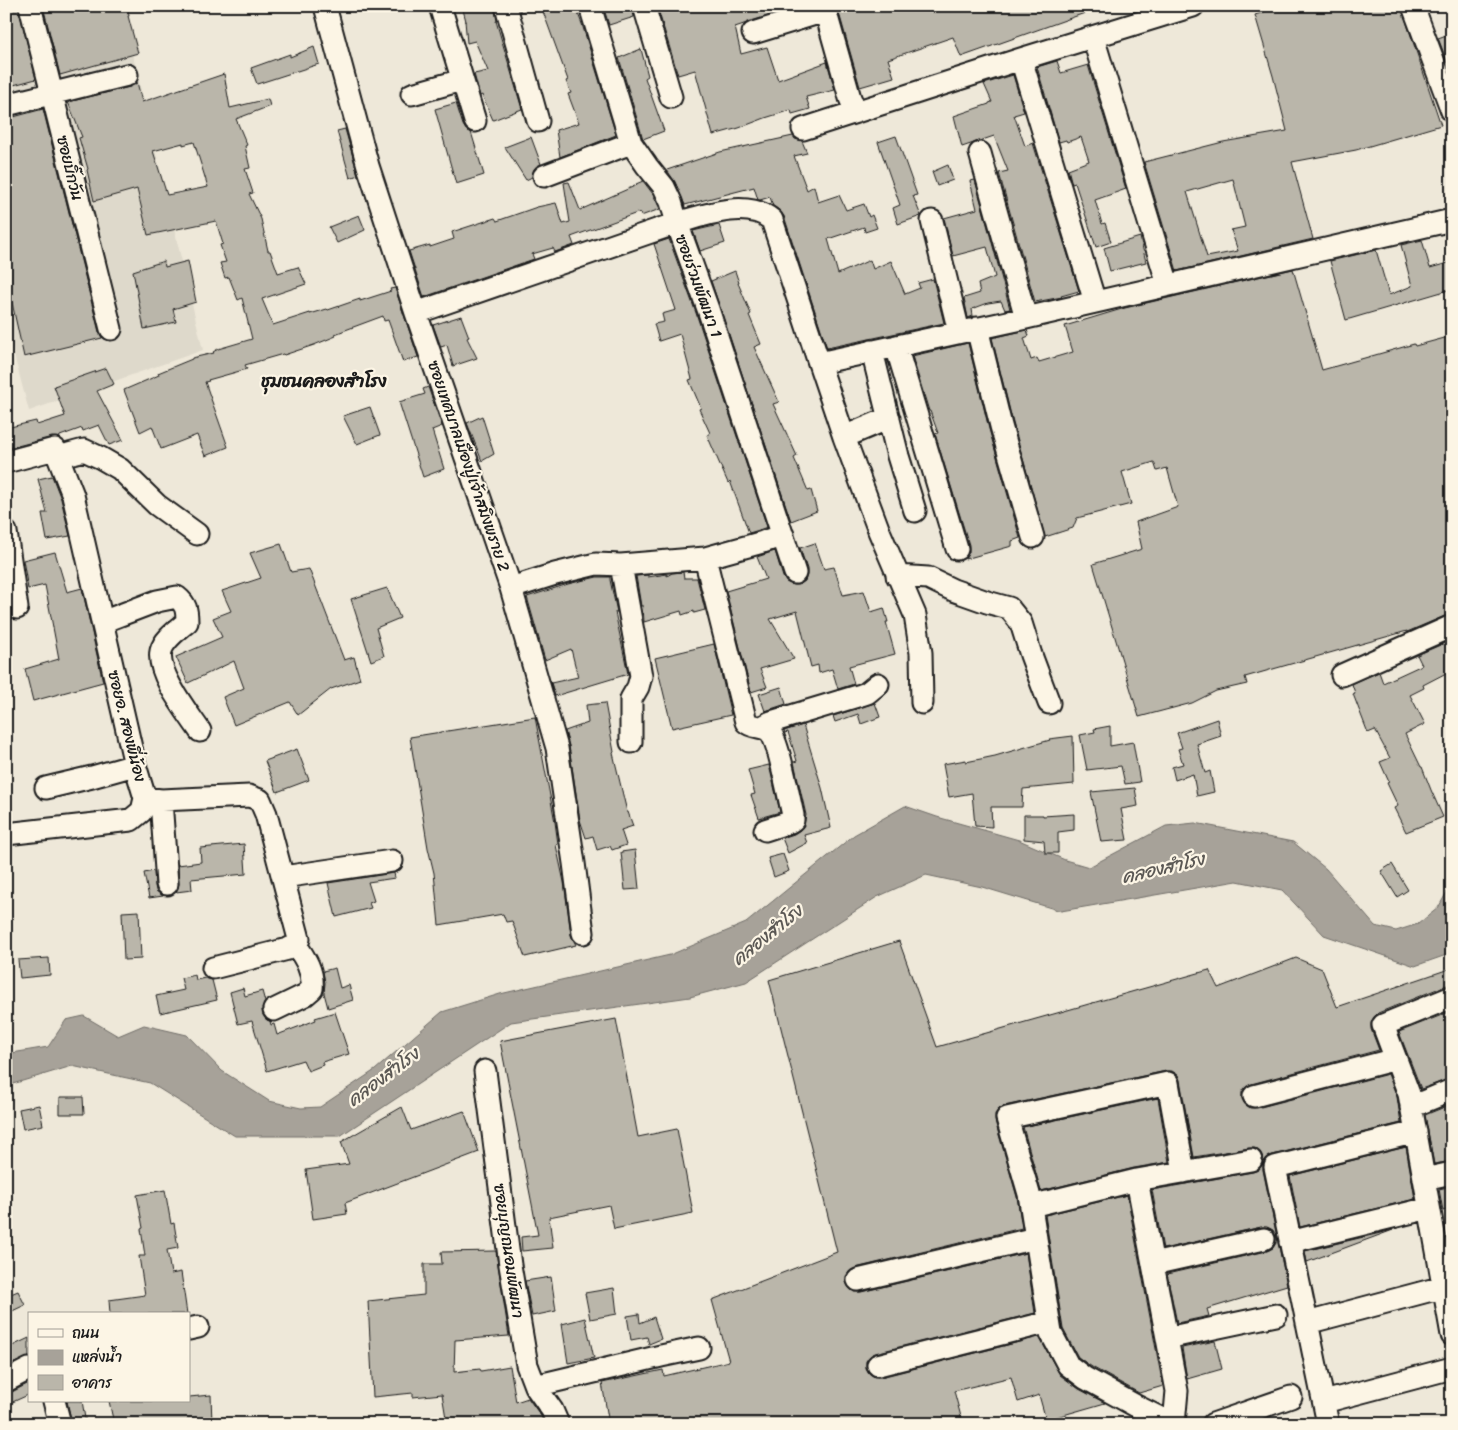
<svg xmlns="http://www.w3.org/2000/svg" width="1458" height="1430" viewBox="0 0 1458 1430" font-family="Sriracha,'Playpen Sans Thai',sans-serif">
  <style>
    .built { fill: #ded9cb }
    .water { fill: #a7a299; stroke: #6f6c67 }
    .building { fill: #bab6aa; stroke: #1c1c1c; fill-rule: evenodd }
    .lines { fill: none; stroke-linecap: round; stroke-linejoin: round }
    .minor-casing { stroke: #1c1c1c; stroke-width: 25 }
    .minor { stroke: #fcf5e5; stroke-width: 21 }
    .labels { text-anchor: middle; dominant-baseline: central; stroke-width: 4.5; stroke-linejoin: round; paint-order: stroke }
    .street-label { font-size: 16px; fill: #1c1c1c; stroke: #fcf5e5 }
    .neighbourhood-label { font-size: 18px; font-weight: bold; fill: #1c1c1c; stroke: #fcf5e5 }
    .water-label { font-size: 18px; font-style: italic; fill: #5b5854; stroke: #fcf5e5 }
  </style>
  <rect width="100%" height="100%" fill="#eee8d9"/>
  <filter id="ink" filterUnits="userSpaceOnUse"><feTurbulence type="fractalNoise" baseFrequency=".02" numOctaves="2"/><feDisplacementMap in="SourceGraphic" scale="10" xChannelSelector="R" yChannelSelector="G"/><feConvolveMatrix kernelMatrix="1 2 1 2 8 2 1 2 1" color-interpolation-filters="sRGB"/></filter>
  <g filter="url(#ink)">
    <path class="built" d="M6,6H121L203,350L29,411L6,325Z"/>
    <path class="water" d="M905,806L937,817L1019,840L1065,860L1089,867L1166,826L1195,823L1293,842L1326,869L1375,926L1396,931L1418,924L1438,908L1452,883V953L1415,966L1324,935L1282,890L1237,881L1061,911L982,887L926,875L877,897L746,982L690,997L511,1022L340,1136H235L150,1083L72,1066L6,1086V1054L48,1047L66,1020L84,1016L118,1036L144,1025L187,1035L222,1071L269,1101L301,1108L320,1107L375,1070L442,1012L500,994L670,955L746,923L854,835Z"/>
    <path class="building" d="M6,6H18L36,79L6,87Z
      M43,6H127L129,16H128L138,53L60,75Z
      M462,6H494L497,21H496L522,109L493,120L482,95L480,96L474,74L488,71L475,41L467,43L465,21H466Z
      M519,6H533V8L521,12Z
      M541,6H575L582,24L616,135L560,157L556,130L579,123L568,94L571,93L566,81L568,80Z
      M603,6H632L634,17L609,25Z
      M657,6H794V7L735,27L741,54L767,47L778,80L827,62L835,90L806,97L810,109L792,114L791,110L765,118L739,128L713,135L695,70L678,75Z
      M837,6H1099V8L961,57L953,37L888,59L894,77L860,87Z
      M1281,6H1401L1441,125L1356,150L1292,162L1313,239L1177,271L1144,162L1223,142L1287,131L1273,76L1255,15ZM1233,179L1245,227L1231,230L1238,251L1207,257L1187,192Z
      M1452,33V74L1438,38Z
      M314,47L319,64L257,84L251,68L290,54V57Z
      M641,49L648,76L645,78L664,131L643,139L619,58Z
      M1057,61L1061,73L1088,65L1126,189L1095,200L1102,224L1105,223L1111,242L1096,247L1075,183L1072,184L1068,169L1089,161L1081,137L1067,142L1066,140L1059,142L1037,67Z
      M224,74L230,108L268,99L270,106L236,119L247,145L245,146L250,168L245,169L253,193L249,194L261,219L268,251H270L278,273L298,267L306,284L262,299L273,325L310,313V314L327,309L328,310L360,299V301L391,291L390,289L395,288L418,357L403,362L388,320L384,321L383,316L348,329L335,334L336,336L314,345L284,355L283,354L245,365L247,369L208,380L209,381L205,382L228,447L205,456L197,435L161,449L152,426L140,432L124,390L159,375L158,373L192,359V358L214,353L213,352L218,349L252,339L242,298L238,300L229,277L225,278L220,263L226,262L220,245L223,244L216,221L148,235L137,189L94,201L87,170L88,169L79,138L82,137L68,102L130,87L137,82L142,102ZM194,142L208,187L167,195L153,151L183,143V145Z
      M1013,75L1024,112L1014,115L1025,146L1033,143L1079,291L1061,296L1062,297L1035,302L999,173L1008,171L994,136L962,147L954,116L989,104V103L992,102L984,84Z
      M456,103L463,125L466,130L471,132L484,175L456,184L435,109Z
      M43,109L99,332L102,338L24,357L9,289L6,290V119Z
      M345,129L358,175L350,178L337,131Z
      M793,136L795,139L802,141L807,153L794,156L807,190L814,186L818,202L839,195L846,210L864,204L869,217L872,215L877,228L865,232L864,227L828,239L838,274L870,260L873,269L891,261L905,294L920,288L918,283L933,279L944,323L827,348L784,216L779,210L773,206L770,197L760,200H758L754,187L685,205L675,182L667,170L720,152Z
      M896,136L917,195L913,196L921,216L898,224L893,208L900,205L878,142Z
      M531,137L541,164L534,169L532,177L526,180L505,147Z
      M948,165L953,180L937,186L932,172Z
      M975,180L1010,309L1005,310L1001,301L988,303L972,309L973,316L968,318L964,298L980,293L978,284L995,277L987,247L953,256L944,218L977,209L970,181Z
      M643,181L653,194L660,209L641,216L640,212L571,237L574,245L555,252L553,248L532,254L534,259L424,297L409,251L430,245V247L454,239L452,232L495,218L497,221L537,207L556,203L563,224L570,222L564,183L569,182L580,210L637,185L636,184Z
      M359,215L365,230L337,243L329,227Z
      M719,225L725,243L700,251L693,231Z
      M1140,237L1146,262L1110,271L1104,248Z
      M669,239L696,313L767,527L759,530L749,533L730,481L728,483L707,435L710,433L699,409L701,408L689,380L692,379L680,334L659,341L654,324L664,322L662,314L676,310L654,244Z
      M1422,240L1430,268L1452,262V289L1346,320L1330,261L1376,250L1389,295L1412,286L1401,245Z
      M164,261L165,267L188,261L196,302L173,309L176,322L144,329L133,271Z
      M1293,269L1322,370L1414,344L1415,346L1452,336V614L1447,615L1407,632V631L1245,677L1247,684L1216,691L1192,703L1139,717L1093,564L1142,549L1136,522L1178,507L1167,468L1157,471L1154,462L1122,472L1131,504L1077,518L1073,528L1045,537L1013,423L992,338L1027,330L1029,336L1024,338L1031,360L1037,358L1039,362L1073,352L1065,326L1125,308Z
      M735,271L739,283H738L751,314L749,315L761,344L754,347L779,402L773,404L797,456L794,458L808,491L811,490L817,511L791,521L711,281Z
      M461,316L469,337L467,338L477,358L453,366L447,345L441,347L433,325Z
      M968,343L989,429L1020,538L1012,541V546L965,559L969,552V545L935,434L938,433L930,411H929L912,356Z
      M106,368L114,384L97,391L123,440L109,445L99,425L83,431L82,428L60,436L59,438L52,437L6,449V428L36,421L37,425L65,416L54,386Z
      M428,387L442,426L432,430L444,469L423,477L399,402L425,394L423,389Z
      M370,407L380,435L357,444L343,416Z
      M482,416L494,454L482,461L467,423Z
      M52,476L61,499L70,536L47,540L42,513H47L38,479Z
      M815,543L824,569L834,567L843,595L864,591L871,612L884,608L888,622H886L895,654L849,666L854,684L838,689L832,669L819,673L818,665L811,667L797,611L770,619L794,659L760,669L767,687L751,692L726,591L766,579L757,557L775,551L783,577L786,582L793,585H799L805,581L807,575V569L800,548Z
      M281,544L291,572L309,569L344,660L354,657L360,679L331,689L298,715L290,702L234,725L223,697L244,688L234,661L188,683L176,657L222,637L213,618L231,611L222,591L261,578L250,553Z
      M55,552L67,592L82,588L103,682L33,701L25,669L59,659L45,585L28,589L23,560Z
      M683,572L684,578H697L705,610L694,613V611L682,615L681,611L644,622L643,606H641L636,576L648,575V577L667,574V576L672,573Z
      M597,577H610V580L617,612H615L628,674L555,696L551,683L578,677L571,649L545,660L527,597L568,584Z
      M387,588L400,618L376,628L384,656L371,661L351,599Z
      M1452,640V670L1423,685L1424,688L1410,695L1425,724L1405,734L1421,767H1422L1431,790L1443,817L1406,832L1394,808L1398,806L1387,783L1389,782L1380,762L1390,758L1375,730L1368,733L1353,694L1355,693L1352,684L1379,672L1383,683L1422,665L1417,655Z
      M714,644L731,715L672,728L655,658Z
      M781,687L786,704L765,711L759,694Z
      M605,703L614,752L613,753L627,812H628L633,826L621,830L626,845L612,850L610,846L597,850L593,836L586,838L580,820L569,746L565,731L588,723L586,705Z
      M875,703L880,717L861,724L858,714L835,722L833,716Z
      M535,717L555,822L558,844L556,845L564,882L571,935L576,945L525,957L512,921L506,922L503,914L439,925L434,873L428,848L410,737Z
      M1217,719L1221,736L1197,744L1205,773L1210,771L1214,792L1197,796L1193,774L1175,780L1172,767L1183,764L1178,749L1182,748L1177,733Z
      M803,725L822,788L831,828L804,835L807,843L788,853L782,838L794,834L800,830L804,825L806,815L794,762L797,761L788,732L785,733L784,731Z
      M1110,726V746L1133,742L1140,782L1125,784L1121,766L1087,770L1080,735L1095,732L1094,729Z
      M1073,736L1074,784L1023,789L1022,807H991L992,827L975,826L972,793L949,797L943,764L966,760V762L995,756L1050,740L1049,739Z
      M297,749L309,780L277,792L265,761Z
      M769,765L780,812L759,818L751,795L755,794L748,770Z
      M1135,788L1138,806L1121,809L1127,840L1101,842L1091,792Z
      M1074,814V830L1058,832V853H1045L1044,841L1024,839V815H1043V816Z
      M244,844L246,874L191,879L192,890L176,892L179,884L178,865L201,862L200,848Z
      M635,850L639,889L625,890L621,852Z
      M783,854L789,871L774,877L768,858Z
      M1392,864L1408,890L1397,897L1381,871Z
      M154,871L155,885L156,891L163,896L149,898L144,873Z
      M394,873L395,878L368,882L374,901L369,903L371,908L336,917L328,883Z
      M139,911L141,959L124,960L122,912Z
      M899,941L937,1047L1209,970L1218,988L1296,958L1322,969L1337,1007L1452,968V985H1447L1378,1013L1374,1017L1371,1023V1029L1379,1050L1251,1084L1246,1087L1242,1092V1099L1245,1104L1250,1108H1257L1388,1074L1397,1097L1401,1123L1272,1155L1267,1158L1263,1163V1170L1287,1285L1207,1309L1209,1316L1177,1323L1167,1274L1267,1251L1273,1248L1276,1243V1237L1273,1230L1267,1227H1261L1163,1249L1152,1190L1253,1172L1259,1169L1263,1164V1158L1260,1152L1255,1148H1249L1194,1157L1180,1080L1178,1075L1172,1071H1166L1004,1106L999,1109L995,1114V1121L1017,1197L1022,1228L855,1268L850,1271L846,1276V1282L849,1288L854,1292H861L1026,1253L1035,1313L875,1353L870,1356L866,1361V1368L869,1373L874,1377H881L1039,1337L1060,1375L1079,1389L1105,1403L1046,1420L1039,1395L1018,1402L1011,1377L954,1391L963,1424H609L602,1383L663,1370L664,1376L729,1361L712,1300L837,1252L769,980Z
      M49,958L50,975L20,978L18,960Z
      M335,968L340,988L349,985L353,1000L328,1008L324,993L325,983L323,971Z
      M195,975L196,980L205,978L212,980L217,1000L160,1013L156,996L184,990L181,978Z
      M243,988L245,996L262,991L265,1002L262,1009L263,1015L267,1020L270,1021L271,1025L274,1024L277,1035L316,1020L315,1018L335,1012L349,1054L322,1062L323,1065L308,1071L303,1060L267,1071L252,1021L238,1024L230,992Z
      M1452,1011V1078L1421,1089L1399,1032Z
      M616,1019L638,1137L677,1129L693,1213L614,1229L609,1205L549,1217L553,1248L522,1251L521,1237L538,1235L500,1041Z
      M60,1097H83L84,1114H60Z
      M1158,1098L1169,1162L1134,1168L1041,1191L1023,1127Z
      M1452,1104V1161L1434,1164L1425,1115Z
      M39,1105L43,1125L23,1129L19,1109Z
      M402,1107L411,1130L464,1111L479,1152L345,1203L347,1214L313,1219L306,1170L349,1164L341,1142Z
      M1406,1147L1415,1199L1300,1227L1290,1176Z
      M1452,1186V1208L1443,1211L1439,1189Z
      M165,1190L171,1224L174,1223L178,1248L167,1250L171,1274L181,1272L187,1314H110L109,1300L145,1295L139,1256H145L141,1229L143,1228L137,1195Z
      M1127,1195L1163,1386L1139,1393L1092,1367L1078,1357L1063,1329L1045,1215Z
      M1393,1230L1307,1262L1305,1251Z
      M496,1251L509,1336L455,1340L454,1372L480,1369L481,1371L510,1366L516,1402L528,1398L541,1416L544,1424H447L442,1394L413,1397V1393L373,1397L368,1301L424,1295V1264H442L441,1252Z
      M551,1277L556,1311L532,1316L525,1281Z
      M614,1288L617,1314L590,1319L585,1293Z
      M18,1291L25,1305L6,1314V1296Z
      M639,1314L640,1323L654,1317L661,1339L649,1344L647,1337L631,1340L627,1316Z
      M585,1318L594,1358L568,1363L562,1324Z
      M29,1338V1357L12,1364L6,1349Z
      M1215,1341L1222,1369L1187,1379L1182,1348Z
      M29,1383V1397L28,1395L6,1405V1393L12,1392Z
      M211,1395L212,1424H114L109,1401H189V1397Z
      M67,1401H82L86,1424H72Z"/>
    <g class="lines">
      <defs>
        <path id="minor" d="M30,6L111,329
          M325,6L368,166L416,313L511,588L557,748L574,863L583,933
          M440,6L475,121
          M506,6L538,121
          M590,6L631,143L647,166L664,187L671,202L677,223L708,309L795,573
          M644,6L671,97
          M824,6L850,98L856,112
          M1413,6L1452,111
          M753,33L825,11
          M1093,37L1168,285
          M1021,59L1095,302
          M412,94L462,80
          M6,105L127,75
          M803,129L1021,59L1193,6
          M980,153L1026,318
          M544,176L631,143
          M932,221L959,332
          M416,313L677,223C704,215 748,199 772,220L819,363L1026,318L1452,220
          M977,328L1001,426L1033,537
          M896,346L957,549
          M872,351L898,456L915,511
          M819,363L844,437
          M889,418L844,437L879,531L915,615L921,653L922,703
          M59,458L69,454L84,450L101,458L120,469L157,505L197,534
          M6,462L55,449L73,495L135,765L145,798L161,800L249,796L260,800L266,814L299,939L296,945L288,949L213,968
          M6,532L17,608
          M705,558L746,722C753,729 763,725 770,732C779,742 789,799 793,815V820L790,822L765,830
          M621,565L641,676L638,687L631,699V742
          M897,576L928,578L953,590L987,602L1009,608L1021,623L1031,655L1049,703
          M511,588L555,574L596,564L621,565L705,558L763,542L783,535
          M102,622L157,601L177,597C186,604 187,610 187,622C179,629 164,639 161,651C156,673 188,713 200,731
          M1342,675L1452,626
          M762,727L771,722L861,695L867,693L878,684
          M46,788L92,777L135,765
          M161,800L167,884
          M6,834L131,820L142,811L145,798
          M283,877L392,861
          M1452,997L1383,1025L1409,1094L1452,1335
          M274,1010L305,995L312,989C314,972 305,958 296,945
          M485,1071L510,1265L527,1365L535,1386L552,1410L558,1424
          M1254,1096L1396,1059
          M1411,1107L1452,1090
          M1424,1179L1452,1173
          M1137,1180L1251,1160
          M1031,1206L1137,1180L1177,1391L1174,1424
          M1290,1242L1429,1208
          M1153,1264L1264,1239
          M858,1280L1036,1238
          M1307,1323L1443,1287
          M189,1329L198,1327
          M1167,1338L1276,1315
          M878,1365L1049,1322
          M6,1381L29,1369
          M535,1386L661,1356L699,1348
          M54,1401L60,1424
          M1324,1402L1452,1368
          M1172,1424L1138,1407L1085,1378L1068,1365L1051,1333L1029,1194L1007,1118L1168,1083L1184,1172
          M1213,1424L1291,1397
          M1328,1424L1275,1167L1416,1132"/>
      </defs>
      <use href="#minor" class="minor-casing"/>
      <use href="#minor" class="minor"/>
    </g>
  </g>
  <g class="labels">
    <g class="street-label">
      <text transform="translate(70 168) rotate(76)">ซอยบิ๊กวัน</text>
      <text transform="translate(699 286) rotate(70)">ซอยร่วมพัฒนา 1</text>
      <text transform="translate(469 466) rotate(71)">ซอยเทศบาลเมืองปู่เจ้าสมิงพราย 2</text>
      <text transform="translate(127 726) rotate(76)">ซอยอ. สองพี่น้อง</text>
      <text transform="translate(509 1251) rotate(82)">ซอยบุญถนอมพัฒนา</text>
    </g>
    <g class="neighbourhood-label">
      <text x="324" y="381">ชุมชนคลองสำโรง</text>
    </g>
    <g class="water-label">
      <text transform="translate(1163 868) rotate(-13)">คลองสำโรง</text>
      <text transform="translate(767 935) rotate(-39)">คลองสำโรง</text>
      <text transform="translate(383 1077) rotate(-37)">คลองสำโรง</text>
    </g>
  </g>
  <rect width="1458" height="1430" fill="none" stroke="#fcf5e5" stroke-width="25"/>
  <rect x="12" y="12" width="1433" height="1405" fill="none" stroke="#1c1c1c" stroke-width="2" filter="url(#ink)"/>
  <rect x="28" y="1312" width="162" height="90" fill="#fcf5e5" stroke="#a29e95"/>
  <rect x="38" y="1329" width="25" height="8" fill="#fcf5e5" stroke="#a29e95"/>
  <text x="72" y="1338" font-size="15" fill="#1c1c1c">ถนน</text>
  <rect x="38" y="1350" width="25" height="15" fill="#a7a299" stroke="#a29e95"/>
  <text x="72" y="1362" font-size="15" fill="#1c1c1c">แหล่งน้ำ</text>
  <rect x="38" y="1375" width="25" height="15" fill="#bab6aa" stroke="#a29e95"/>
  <text x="72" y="1388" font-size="15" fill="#1c1c1c">อาคาร</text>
</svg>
